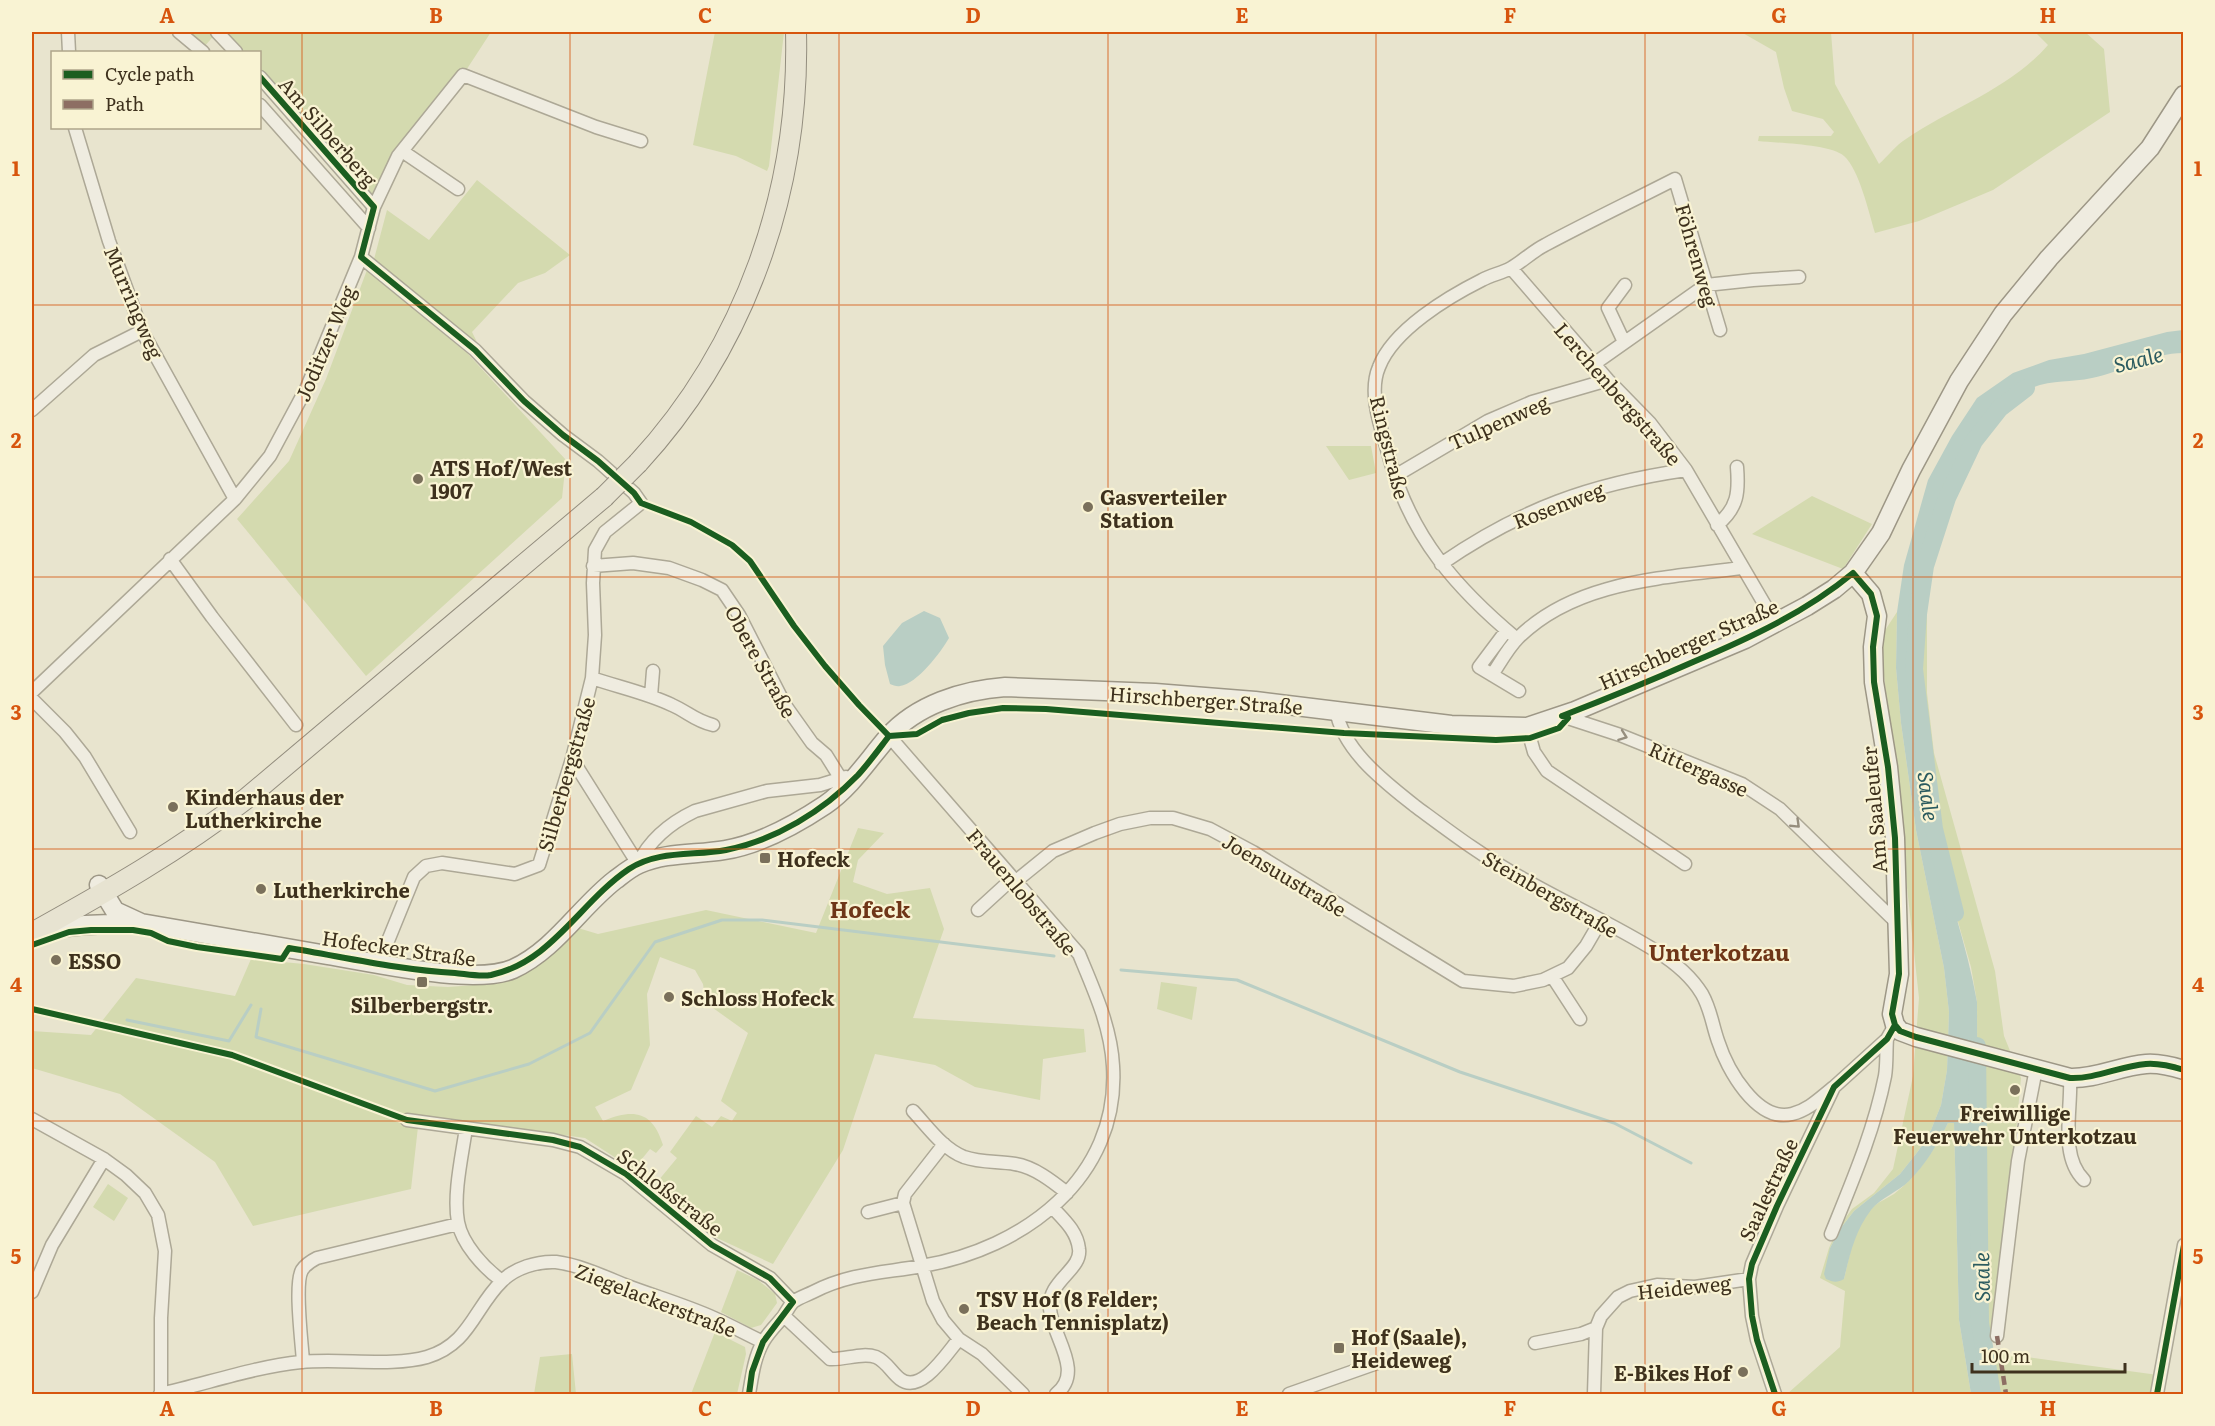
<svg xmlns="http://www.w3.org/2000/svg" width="2215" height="1426" viewBox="0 0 2215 1426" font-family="Literata,serif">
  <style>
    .green { fill: #d4daaf }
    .water { fill: #b9cec4 }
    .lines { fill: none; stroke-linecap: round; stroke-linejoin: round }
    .stream { stroke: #b9cec4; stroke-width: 3 }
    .river { stroke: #b9cec4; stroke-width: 18 }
    .street-casing { stroke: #ada896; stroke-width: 15 }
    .secondary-casing { stroke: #9d9786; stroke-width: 21 }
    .primary-casing { stroke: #938d7e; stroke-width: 22 }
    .street { stroke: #efece0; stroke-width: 12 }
    .secondary { stroke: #efece0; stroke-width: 18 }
    .primary { stroke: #e7e3d1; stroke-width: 20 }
    .primary-bridge-casing { stroke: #938d7e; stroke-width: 22; stroke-linecap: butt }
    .primary-bridge { stroke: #e7e3d1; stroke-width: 20 }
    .quiet { stroke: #8d6e63; stroke-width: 4.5; stroke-dasharray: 9 4.5; stroke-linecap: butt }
    .cycleway-casing { stroke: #f9f3d3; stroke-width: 10 }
    .cycleway { stroke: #1b5e20; stroke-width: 6 }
    .oneway { stroke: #968e7e }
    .grid { fill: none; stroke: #d7550e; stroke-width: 1.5; stroke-opacity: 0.55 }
    .poi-dot { fill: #7a705b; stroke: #f9f3d3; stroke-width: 2 }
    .labels { text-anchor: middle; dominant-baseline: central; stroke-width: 4.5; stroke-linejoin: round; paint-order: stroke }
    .street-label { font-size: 20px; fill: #3e311d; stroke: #f9f3d3 }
    .poi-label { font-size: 20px; font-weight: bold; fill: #3e311d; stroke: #f9f3d3; text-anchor: start }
    .water-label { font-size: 21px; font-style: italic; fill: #2b5b5f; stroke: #f9f3d3 }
    .quarter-label { font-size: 22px; font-weight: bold; fill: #6f3618; stroke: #f9f3d3 }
    .neatline { fill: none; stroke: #d7550e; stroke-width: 2 }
    .grid-label { font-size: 20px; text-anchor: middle; font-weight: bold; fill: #d7550e }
  </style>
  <rect width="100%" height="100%" fill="#e8e4ce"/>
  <path class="green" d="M189,32H491L463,75L402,151L374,207L260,77V52H236L217,32L204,47Z
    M715,32H784L769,166L767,171L736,156L693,145Z
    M1741,32H1831L1835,84L1879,164C1888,156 1896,145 1906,139C1953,107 2010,89 2048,45L2035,32H2085L2104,49L2110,112L1993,190L1919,221L1875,233C1869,213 1859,169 1844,156C1831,144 1777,143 1758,141L1759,136H1831L1834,132L1823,119L1792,111L1784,88L1776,52Z
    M477,180L570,255L545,273L518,283L472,332L477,342L373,263L387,210L429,240Z
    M367,270L468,354L566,460L562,498L366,676L237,519L289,461L326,379Z
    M1326,446H1371L1376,473L1349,480Z
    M1812,496L1872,524L1843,569L1752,534Z
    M1921,564L1927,582V693L1934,753L1995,971L2004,1036L2021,1078L2007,1227L1989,1352L2158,1375L2155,1394H1990L1981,1351L1978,1309L1977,1002L1971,967L1932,831L1915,719L1910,667L1913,612Z
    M1897,612L1896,668L1901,723L1916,830L1944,968L1949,1012L1947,1070L1941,1105L1931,1130L1919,1150L1900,1174L1854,1211L1840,1229L1830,1248L1844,1279C1850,1255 1854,1224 1874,1206C1880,1201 1888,1198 1894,1194C1918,1176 1935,1149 1948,1123H1954L1959,1320L1971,1394H1787L1840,1347L1845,1291L1820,1278L1829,1248L1838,1228L1852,1209L1874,1193L1893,1169L1913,1076L1919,998L1880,638Z
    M858,828L884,833L858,860L853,882L887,894L930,888L944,929L913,1018L1084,1029L1086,1052L1043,1059L1040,1100L975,1087L935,1065L875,1054L843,1150L773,1264L706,1233L656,1190L658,1181L677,1158L670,1152L696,1116L712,1127L721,1116L732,1121L737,1113L721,1101L748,1033L706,1003L703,984L695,970L660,957L647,994L650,1045L631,1090L595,1107L603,1121C633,1109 652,1110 663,1145L656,1153L650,1149L637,1165L636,1171L585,1138L460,1121L419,1118L411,1189L253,1226L215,1162L120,1094L32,1068V1031L91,1035L136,978L235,996L251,959L304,964L374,975L407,985L448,987L502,983L538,964L578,928L598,934L706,910L816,933Z
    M1161,982L1197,987L1192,1020L1157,1009Z
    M108,1184L128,1198L114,1221L93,1207Z
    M737,1270L758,1280L775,1294L777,1303L761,1325L751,1328L721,1312Z
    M715,1332L745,1347L746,1354L737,1394H691Z
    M572,1354L576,1394H534L540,1357Z"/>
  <path class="water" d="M2183,330V353C2153,353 2122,372 2092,378C2070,383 2052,379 2029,389C1989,406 1968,446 1951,485C1940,511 1927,537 1920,565C1907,628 1911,692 1920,755C1923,780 1927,806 1933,831C1946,889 1967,944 1977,1002L1978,1309L1981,1351L1990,1394H1971L1959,1320L1954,1123H1948C1938,1144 1925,1165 1909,1181C1898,1192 1880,1198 1871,1210C1855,1231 1850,1254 1844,1279C1837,1283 1833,1282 1826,1279L1824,1274L1830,1248L1840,1229L1854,1211L1900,1174L1919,1150L1931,1130L1941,1105L1947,1070L1949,1012L1944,968L1916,830L1901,723L1896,668L1897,612L1904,565L1928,480L1952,436L1977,398L2013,373L2049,360L2084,354L2167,332Z
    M924,611L940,618L949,638C941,652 917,684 900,686C897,687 893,685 890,684L885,665L883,646L902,623Z"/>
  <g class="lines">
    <path class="stream" d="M1121,970L1237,980L1460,1072L1614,1123L1691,1163
      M261,1009L256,1037L435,1091L529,1064L590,1033L655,942L722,920H762L1054,956
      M127,1020L229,1041L251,1005"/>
    <path class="river" d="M1955,913L1934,829L1914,669L1918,614L1925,566L1947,498L1974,441L2000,408L2026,388
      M1977,1046L1980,1323L1992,1394"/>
    <defs>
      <path id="street" d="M68,32L69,52
        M179,32L203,52
        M217,32L236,52
        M260,77L374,207
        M260,105L369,228
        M75,128L109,241L142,331L235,499
        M402,151L458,189
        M361,257L475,350L524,401L563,435L598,461L634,493L641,503L605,532L595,550L593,583L595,635L592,678L572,759L539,865L515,874L442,863L426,866L414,877L379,963
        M1511,268L1608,380L1650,423L1686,470L1776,624
        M1624,342L1608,308L1625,285
        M1594,364L1706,285L1753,280L1799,277
        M32,410L94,355L142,331
        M1395,476L1488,421L1532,402L1608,380
        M1717,525C1738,508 1739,492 1737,467
        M170,559L212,617L296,725
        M1441,564C1521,509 1590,484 1686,470
        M593,566L633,563L669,568L702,580L722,590L739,615L785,705L812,743L826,755L841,779
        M1506,631L1479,667L1519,691
        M1517,639C1457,589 1411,537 1390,460C1383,433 1367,395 1379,367C1393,330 1448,297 1482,280C1491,275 1502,273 1511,268C1523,261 1533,251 1545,245C1588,222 1632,201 1675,179L1720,330
        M1492,675C1500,663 1508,648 1518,638C1576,580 1666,578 1741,568
        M592,678C618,687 647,693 672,705C688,712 695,721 713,725
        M32,692L235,499L270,456L307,387L361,257L374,207L398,156L463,75L596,127L641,141
        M651,696L653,671
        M32,699L65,732L85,757L130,832
        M1336,710C1343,751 1385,782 1415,806C1449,831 1483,857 1520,877C1565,903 1613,924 1656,951C1674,962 1691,976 1702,994C1711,1010 1712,1024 1718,1041C1727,1069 1757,1123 1792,1114C1809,1110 1821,1097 1834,1087
        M1562,716L1620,735L1742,784L1780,809L1897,923
        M1527,727L1534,752L1547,771L1685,864
        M572,759L638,864
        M638,864C650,839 670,823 695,811L767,791L820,785L846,777
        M1016,881L1053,851L1095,833L1120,824L1150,818H1173L1210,829L1253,852L1463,981L1514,986L1543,980L1568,968L1586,946L1600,922
        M978,910L1013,878
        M1552,976L1580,1019
        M2070,1078C2072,1109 2059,1156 2084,1180
        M913,1111C928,1127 943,1149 964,1157C981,1163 998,1161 1015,1164C1034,1167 1052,1181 1067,1193
        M32,1119L104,1159L126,1175L145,1193L158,1215L165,1251L161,1318V1394
        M407,1120L553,1140L580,1147L626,1174L712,1245L770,1278L793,1302
        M466,1128C462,1156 453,1194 458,1222C462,1244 484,1268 502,1281
        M944,1144L905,1194L903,1203L933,1301L943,1320L959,1339L982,1354L1023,1394
        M1052,1207C1064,1220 1077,1231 1079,1249C1082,1270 1047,1281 1050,1309C1052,1336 1085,1372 1056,1394
        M868,1212L903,1203
        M1831,1234C1852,1182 1874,1131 1885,1076C1887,1064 1886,1051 1887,1039
        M32,1292L52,1245L104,1159
        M784,1316L830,1359C845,1360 862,1352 876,1357C887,1362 891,1372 900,1379C921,1395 947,1353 959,1339
        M1997,1336L2018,1161L2036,1069
        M1535,1343L1581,1334L1596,1328
        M303,1362C302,1343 294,1284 302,1270C306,1264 311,1261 317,1258L458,1224
        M160,1394C206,1384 253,1367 301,1362C340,1358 392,1367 427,1357C470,1344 474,1308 502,1281C515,1268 537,1261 556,1262C579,1265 603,1276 625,1285C654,1296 685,1305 714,1318C730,1325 746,1334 763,1342
        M749,1394C752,1377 754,1358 763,1342C768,1333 776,1325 783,1317C786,1313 789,1306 793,1302C798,1298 807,1295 813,1292C850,1273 883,1273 922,1266C1023,1249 1120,1178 1113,1066C1111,1027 1094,990 1079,954L889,736
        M1289,1394L1377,1363
        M1594,1394L1596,1328L1601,1316L1618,1297L1630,1291L1657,1285L1695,1287L1749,1279
        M1775,1394L1757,1340L1752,1316L1749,1279L1752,1264L1777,1206L1834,1087L1887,1039L1895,1025
        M2157,1394L2184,1245"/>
      <path id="secondary" d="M1853,573L1871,594L1877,616L1873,647L1874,682L1888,767L1895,838L1899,974L1892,1014L1895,1025L1900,1031L1916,1037L2070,1078C2096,1079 2120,1066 2146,1064C2159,1063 2171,1066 2184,1070
        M99,885L115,911L141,923C203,934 265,944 327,955C372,962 474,986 513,969C555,950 580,907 615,880C623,874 630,868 639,864C667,852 696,855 725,850C761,844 795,825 825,805C851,787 868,760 888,737C916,705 963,690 1005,687L1155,693L1255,701L1451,725L1527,727L1575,711L1745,639L1807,606L1834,589L1853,573L1881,533L1911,470L1959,381L2003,314L2049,258L2150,148L2184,95
        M38,930L85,925L136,923"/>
      <path id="primary" d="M638,463C746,346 800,190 796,32
        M32,933C106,892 180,850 247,798L604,497"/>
    </defs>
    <use href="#street" class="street-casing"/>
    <use href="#secondary" class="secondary-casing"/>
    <use href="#primary" class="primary-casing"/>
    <use href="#street" class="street"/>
    <use href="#secondary" class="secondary"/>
    <use href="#primary" class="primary"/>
    <defs>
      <path id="primary-bridge" d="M604,497L638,463"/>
    </defs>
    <use href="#primary-bridge" class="primary-bridge-casing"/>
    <use href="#primary-bridge" class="primary-bridge"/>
    <path class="quiet" d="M1997,1336L2006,1394"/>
    <defs>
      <path id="cycleway" d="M260,77L374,207L361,257L475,350L524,401L563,435L598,461L634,493L641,503L691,522L732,545L750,561L794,626L825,666L859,705L889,736
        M1562,716C1606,699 1650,681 1693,662C1750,638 1806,612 1853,573L1871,594L1877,616L1873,647L1874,682L1888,767L1895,838L1899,974L1892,1014L1895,1025L1900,1031L1916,1037L2070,1078C2096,1079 2120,1066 2146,1064C2159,1063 2171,1066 2184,1070
        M889,736L917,734L942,720L969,713L1003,708L1046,709L1344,733L1496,740L1530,738L1559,728L1568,718L1562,716
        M32,945L69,932L91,930H133L151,933L168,941L197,947L282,959L289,948C344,957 399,970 455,973C466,974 480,977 491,975C552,962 580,902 629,869C658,850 694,856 726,850C776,840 823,811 858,775C869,763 879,749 889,736
        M32,1009L232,1055L407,1120L553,1140L580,1147L626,1174L712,1245L770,1278L793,1302L763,1342L752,1372L749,1394
        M1775,1394L1757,1340L1752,1316L1749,1279L1752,1264L1777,1206L1834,1087L1887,1039L1895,1025
        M2157,1394L2184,1245"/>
    </defs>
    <use href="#cycleway" class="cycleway-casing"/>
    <use href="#cycleway" class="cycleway"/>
  </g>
  <defs><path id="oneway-chevron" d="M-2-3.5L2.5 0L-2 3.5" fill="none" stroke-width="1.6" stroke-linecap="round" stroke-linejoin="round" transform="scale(1.5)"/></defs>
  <g class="oneway">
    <use href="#oneway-chevron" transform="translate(1623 736) rotate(20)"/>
    <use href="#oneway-chevron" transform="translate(1796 824) rotate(44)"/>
  </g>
  <path class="grid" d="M302,32V1394M570,32V1394M839,32V1394M1108,32V1394M1376,32V1394M1645,32V1394M1913,32V1394M32,305H2184M32,577H2184M32,849H2184M32,1121H2184"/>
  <g class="poi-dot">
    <circle cx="418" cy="479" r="6"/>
    <circle cx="1088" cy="507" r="6"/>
    <circle cx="173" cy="807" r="6"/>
    <rect x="759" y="852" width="12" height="12" rx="3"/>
    <circle cx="261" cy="889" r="6"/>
    <circle cx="56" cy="960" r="6"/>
    <rect x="416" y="976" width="12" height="12" rx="3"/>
    <circle cx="669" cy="997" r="6"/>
    <circle cx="2015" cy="1090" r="6"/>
    <circle cx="964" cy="1309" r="6"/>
    <rect x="1333" y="1342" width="12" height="12" rx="3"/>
    <circle cx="1743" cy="1372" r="6"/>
  </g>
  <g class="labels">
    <g class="street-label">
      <text transform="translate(329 131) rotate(49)">Am Silberberg</text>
      <text transform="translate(1698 255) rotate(74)">Föhrenweg</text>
      <text transform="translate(135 302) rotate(67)">Murringweg</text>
      <text transform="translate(324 343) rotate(-67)">Joditzer Weg</text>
      <text transform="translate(1619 393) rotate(49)">Lerchenbergstraße</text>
      <text transform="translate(1498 421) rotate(-24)">Tulpenweg</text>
      <text transform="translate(1391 447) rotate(76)">Ringstraße</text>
      <text transform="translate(1558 504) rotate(-21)">Rosenweg</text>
      <text transform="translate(1688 643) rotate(-24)">Hirschberger Straße</text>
      <text transform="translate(762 661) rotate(61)">Obere Straße</text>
      <text transform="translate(1206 699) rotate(4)">Hirschberger Straße</text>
      <text transform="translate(1699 768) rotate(24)">Rittergasse</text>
      <text transform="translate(565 774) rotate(-74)">Silberbergstraße</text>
      <text transform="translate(1873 810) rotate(-95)">Am Saaleufer</text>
      <text transform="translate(1285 874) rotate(31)">Joensuustraße</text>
      <text transform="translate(1023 891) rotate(50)">Frauenlobstraße</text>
      <text transform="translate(1551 893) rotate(30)">Steinbergstraße</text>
      <text transform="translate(399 947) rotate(8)">Hofecker Straße</text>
      <text transform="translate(1767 1189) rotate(-65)">Saalestraße</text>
      <text transform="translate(671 1191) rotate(38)">Schloßstraße</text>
      <text transform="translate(1684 1286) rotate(-6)">Heideweg</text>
      <text transform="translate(656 1299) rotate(21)">Ziegelackerstraße</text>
    </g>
    <g class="poi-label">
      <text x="430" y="467">ATS Hof/West<tspan x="430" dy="23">1907</tspan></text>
      <text x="1100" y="496">Gasverteiler<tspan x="1100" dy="23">Station</tspan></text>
      <text x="185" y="796">Kinderhaus der<tspan x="185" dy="23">Lutherkirche</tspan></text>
      <text x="777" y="858">Hofeck</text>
      <text x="273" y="889">Lutherkirche</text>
      <text x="68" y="960">ESSO</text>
      <text x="681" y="997">Schloss Hofeck</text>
      <text x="422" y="1004" text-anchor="middle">Silberbergstr.</text>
      <text x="2015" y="1112" text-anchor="middle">Freiwillige<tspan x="2015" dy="23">Feuerwehr Unterkotzau</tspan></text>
      <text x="976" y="1298">TSV Hof (8 Felder;<tspan x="976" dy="23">Beach Tennisplatz)</tspan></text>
      <text x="1351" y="1336">Hof (Saale),<tspan x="1351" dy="23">Heideweg</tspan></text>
      <text x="1731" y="1372" text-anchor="end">E-Bikes Hof</text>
    </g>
    <g class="water-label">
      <text transform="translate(2138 358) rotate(-14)">Saale</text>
      <text transform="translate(1930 796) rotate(83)">Saale</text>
      <text transform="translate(1980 1277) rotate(-91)">Saale</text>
    </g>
    <g class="quarter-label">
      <text x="870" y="908">Hofeck</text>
      <text x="1719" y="951">Unterkotzau</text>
    </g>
  </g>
  <rect width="2215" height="1426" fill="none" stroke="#f9f3d3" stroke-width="66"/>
  <rect x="51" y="51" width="210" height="78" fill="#f9f3d3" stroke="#aea58a" stroke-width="1.5"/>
  <rect x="63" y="70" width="30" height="9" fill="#1b5e20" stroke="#aea58a" stroke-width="1.5"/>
  <text x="105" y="81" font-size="18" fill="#3e311d">Cycle path</text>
  <rect x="63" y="100" width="30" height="9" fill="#8d6e63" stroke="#aea58a" stroke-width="1.5"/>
  <text x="105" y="111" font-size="18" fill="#3e311d">Path</text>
  <path d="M1972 1363v9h153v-9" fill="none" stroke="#3e311d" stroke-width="3"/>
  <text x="1981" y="1363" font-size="18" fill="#3e311d" stroke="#f9f3d3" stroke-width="4.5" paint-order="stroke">100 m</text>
  <rect x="33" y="33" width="2149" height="1360" class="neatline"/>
  <g class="grid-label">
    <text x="167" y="23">A</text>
    <text x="436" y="23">B</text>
    <text x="705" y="23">C</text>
    <text x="973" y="23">D</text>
    <text x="1242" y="23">E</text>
    <text x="1510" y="23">F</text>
    <text x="1779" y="23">G</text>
    <text x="2048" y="23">H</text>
    <text x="16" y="176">1</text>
    <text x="2198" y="176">1</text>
    <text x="16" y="448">2</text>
    <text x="2198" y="448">2</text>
    <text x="16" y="720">3</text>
    <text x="2198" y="720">3</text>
    <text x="16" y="992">4</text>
    <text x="2198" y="992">4</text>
    <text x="16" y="1264">5</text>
    <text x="2198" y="1264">5</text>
    <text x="167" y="1416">A</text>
    <text x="436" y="1416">B</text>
    <text x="705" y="1416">C</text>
    <text x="973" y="1416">D</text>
    <text x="1242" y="1416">E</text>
    <text x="1510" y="1416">F</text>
    <text x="1779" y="1416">G</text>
    <text x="2048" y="1416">H</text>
  </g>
</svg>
